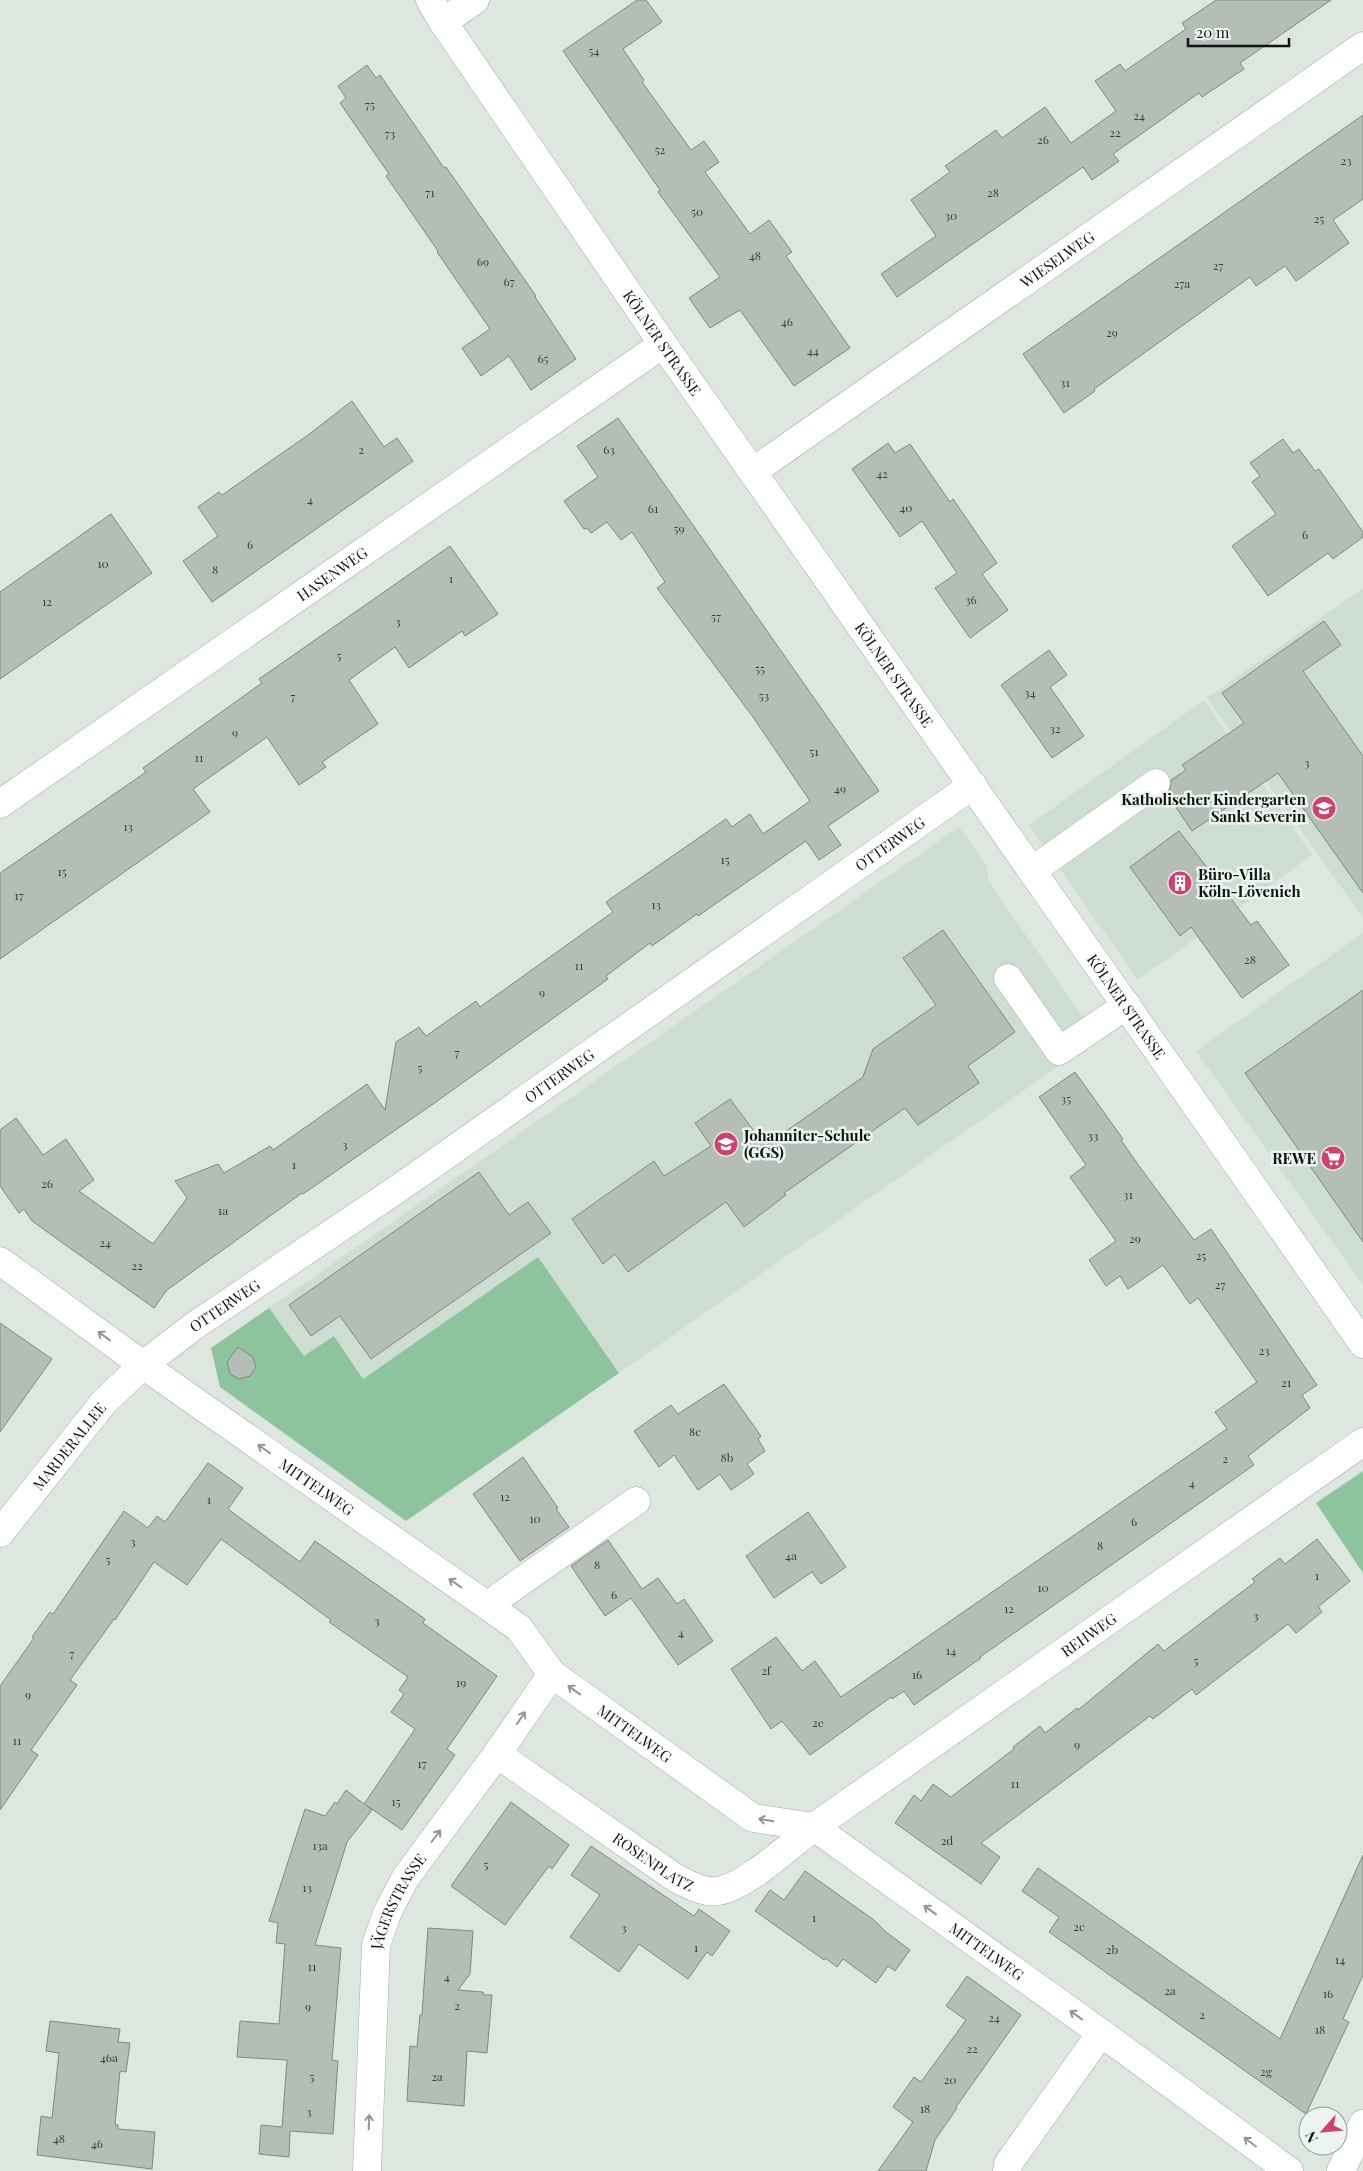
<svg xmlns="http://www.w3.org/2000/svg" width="1363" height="2171" viewBox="0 0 1363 2171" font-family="'Playfair Display',serif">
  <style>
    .built { fill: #ceddd2 }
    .green { fill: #8dc49e }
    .building { fill: #b5bdb7; stroke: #808882 }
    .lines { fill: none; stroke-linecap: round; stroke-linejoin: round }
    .minor-casing { stroke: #a4aca6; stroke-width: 29 }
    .minor { stroke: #fff; stroke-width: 28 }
    .oneway { stroke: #939594 }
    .labels { text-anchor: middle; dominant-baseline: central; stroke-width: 5; stroke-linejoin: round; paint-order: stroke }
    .number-label { font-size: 12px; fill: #393e3a }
    .street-label { font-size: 15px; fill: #101311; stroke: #ebf4ee }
    .poi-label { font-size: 15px; font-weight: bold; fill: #101311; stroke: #ebf4ee; text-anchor: end }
  </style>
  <rect width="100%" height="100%" fill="#dee6e0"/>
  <path class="built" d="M1363,588V918L1207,698Z
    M1204,700L1312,855L1138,980L1029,825Z
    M959,827L987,866L989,882L1082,1016H1091L1109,1031L619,1373L538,1257L363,1379L304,1356L269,1308Z
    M1363,933V1285L1196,1051Z"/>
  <path class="green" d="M538,1257L619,1373L406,1521L220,1387L211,1348L269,1308L304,1356L334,1336L363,1379Z
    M1363,1471V1573L1316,1503Z"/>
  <path class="building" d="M637,0H646L662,22L623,49L644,80L642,82L691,150L704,141L719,162L705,172L750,234L769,220L792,252L786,256L850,348L794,386L740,310L710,328L689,298L720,277L658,192L660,190L563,51Z
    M1216,0H1331L1240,63L1244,69L1202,97L1199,93L1113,154L1119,161L1092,180L1083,167L897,297L881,274L936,236L911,200L950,172L945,166L996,130L1002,138L1045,107L1071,143L1116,111L1095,81L1120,64L1125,71L1186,29L1182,23Z
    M367,65L376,78L380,75L429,146L444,168L446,167L536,296L535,297L576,359L531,390L509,356L481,376L462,348L490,329L437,252L438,251L386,176L389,174L340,103L346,98L338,86Z
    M1363,115V199L1333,220L1349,243L1296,281L1285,266L1256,286L1250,277L1094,389L1095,391L1064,413L1023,354Z
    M352,401L384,447L397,438L413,461L212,602L183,561L218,536L198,507L219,492L222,495L308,435Z
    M618,418L879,791L828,826L841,845L819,860L806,841L698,916L697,914L652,946L650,943L606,976L608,979L433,1104L303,1194L302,1193L167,1290L154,1308L32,1221L24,1209L19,1213L0,1186V1130L16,1118L43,1155L66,1139L94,1180L79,1191L153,1244L187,1198L175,1181L218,1164L224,1173L270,1146L273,1150L367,1084L385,1110L396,1042L419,1027L426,1036L476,1001L480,1007L613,912L606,902L726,819L732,827L750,814L763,834L810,801L753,717L657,588L665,582L632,532L621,540L607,522L591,533L587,528L584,529L564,501L598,477L577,446Z
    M1283,439L1293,453L1299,449L1315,471L1319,469L1363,532V537L1333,559L1328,553L1268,596L1232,546L1276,514L1252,482L1260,476L1250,463Z
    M888,443L895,453L910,444L950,502L953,499L997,563L982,574L1008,610L970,638L935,588L957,573L922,521L900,537L852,469Z
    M111,514L152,573L0,679V592Z
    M450,546L498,614L465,636L462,631L409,668L395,647L349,680L378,724L322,762L326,767L299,785L267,737L193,789L210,812L0,959V873L146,772L143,768L262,683L259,679Z
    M1324,621L1341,645L1303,671L1363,756V893L1278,773L1192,831L1167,794L1170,789L1171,780L1186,770L1182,765L1244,723L1222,693Z
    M1049,650L1067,675L1050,687L1084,736L1052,758L1001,685Z
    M1179,831L1251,925L1257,921L1289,965L1242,998L1191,927L1180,936L1130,867Z
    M943,930L1015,1032L968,1066L979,1083L918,1125L905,1108L784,1193L786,1195L744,1227L726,1202L628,1272L615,1254L603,1264L572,1219L654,1161L664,1176L711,1146L695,1123L730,1099L765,1146L863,1077L873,1049L936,1005L903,958Z
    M1363,990V1242L1245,1073Z
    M1075,1072L1123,1139L1121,1140L1139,1166L1194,1240L1211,1229L1317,1385L1302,1395L1310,1408L1248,1456L1254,1465L980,1657L981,1658L914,1705L904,1691L892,1699L891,1697L810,1755L782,1721L771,1729L731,1669L776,1637L802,1671L815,1661L841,1697L1227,1429L1215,1412L1257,1382L1198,1298L1190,1304L1163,1265L1128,1289L1120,1276L1106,1286L1089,1260L1116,1241L1070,1177L1086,1165L1039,1097Z
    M479,1172L509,1215L528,1202L551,1233L371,1359L340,1316L311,1336L289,1305Z
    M0,1323L52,1359L0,1432Z
    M238,1347L253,1357L256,1367L250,1376L239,1379L230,1374L227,1362Z
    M724,1384L761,1436L758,1439L765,1451L747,1464L754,1474L731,1490L720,1474L698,1490L674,1455L659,1467L634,1431L671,1405L678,1414Z
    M523,1457L558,1508L556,1509L569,1527L520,1561L473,1494Z
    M208,1463L243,1488L228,1509L300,1562L315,1541L425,1619L423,1623L497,1676L447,1749L455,1755L402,1830L366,1805L372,1810L347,1842L315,1945L341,1948L332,2060L338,2061L333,2134L290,2131L289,2157L259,2154L261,2125L282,2127L287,2060L237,2057L240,2021L279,2024L285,1944L276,1943L278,1923L269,1921L305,1809L325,1816L335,1802L337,1804L346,1790L364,1804L415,1729L391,1712L404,1694L399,1690L408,1677L329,1622L331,1620L221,1539L187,1585L154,1562L115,1620L114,1619L70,1680L77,1685L31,1750L38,1755L0,1810V1686L34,1638L32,1637L50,1612L53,1614L124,1511L148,1528L157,1516L165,1522Z
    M808,1512L846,1567L821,1584L812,1572L774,1598L746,1556Z
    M1317,1539L1350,1581L1318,1607L1322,1612L1296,1633L1288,1624L1196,1695L1192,1689L1153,1719L1150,1716L981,1843L1000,1857L981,1884L895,1823L914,1795L921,1801L933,1784L951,1797L1014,1749L1013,1747L1040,1726L1045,1733L1077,1708L1078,1710L1158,1644L1164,1651L1255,1582L1252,1579L1280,1558L1285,1564Z
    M608,1540L642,1589L658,1578L677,1604L684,1599L713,1641L678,1665L631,1598L605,1616L571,1566Z
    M511,1802L569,1845L552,1869L549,1866L505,1925L451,1886Z
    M591,1846L694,1916L699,1909L730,1931L712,1956L707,1952L688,1979L639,1944L619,1972L570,1937L600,1895L571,1875Z
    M1363,1855V1975L1343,2019L1349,2022L1306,2114L1049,1932L1059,1917L1022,1891L1038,1868L1280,2039Z
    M805,1871L874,1920L886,1932L910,1950L895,1971L888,1966L876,1983L843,1959L837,1967L825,1958L824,1960L755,1911L770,1890L784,1900Z
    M428,1928L473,1931L470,1974L458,1990L483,1992L484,1995H492L487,2053L467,2051L464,2106L407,2101L410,2046L417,2047L420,2015H422Z
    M967,1976L1021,2015L956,2107L957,2108L935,2140L926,2171H878L913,2122L893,2107L914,2077L921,2082L966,2020L946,2006Z
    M50,2021L120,2029L118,2042L130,2043L126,2072L120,2071L115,2125H118V2129L155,2132L152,2169L37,2155L41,2116L52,2118L59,2053L46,2051Z"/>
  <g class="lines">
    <defs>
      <g id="minor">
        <path id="s1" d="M430,0L443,22L663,344L1363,1344"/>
        <path d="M443,22L475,0"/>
        <path id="s2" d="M752,472L1363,46"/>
        <path id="s3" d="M0,804L663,344"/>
        <path d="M1033,870L1156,783"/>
        <path d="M1008,978L1059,1051L1127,1005"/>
        <path id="s4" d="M0,1261L143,1365L519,1628L552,1674L753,1818L814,1827L1126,2051L1289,2171"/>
        <path id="s5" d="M0,1533L104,1402L143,1365L194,1326L399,1188L973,785"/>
        <path d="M490,1608L499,1597L636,1501"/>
        <path id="s6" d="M497,1754L677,1879C690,1885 703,1893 718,1891C747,1886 789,1846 814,1827L1363,1442"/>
        <path id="s7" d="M367,2171L376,1945L388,1911L406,1877L497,1754L552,1674"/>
        <path d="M1007,2171L1008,2164L1101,2033"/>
        <path d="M1341,2171L1363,2124"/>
      </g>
    </defs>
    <use href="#minor" class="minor-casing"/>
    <use href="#minor" class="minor"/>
  </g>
  <defs><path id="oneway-shaft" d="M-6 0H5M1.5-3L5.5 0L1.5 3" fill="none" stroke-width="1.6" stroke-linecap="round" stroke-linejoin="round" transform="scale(1.25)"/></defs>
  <g class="oneway">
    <use href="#oneway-shaft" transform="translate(104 1336) rotate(-144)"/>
    <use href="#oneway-shaft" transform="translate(264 1449) rotate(-145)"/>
    <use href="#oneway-shaft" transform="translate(455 1583) rotate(-145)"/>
    <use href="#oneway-shaft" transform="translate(574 1690) rotate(-144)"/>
    <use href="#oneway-shaft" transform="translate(521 1718) rotate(-56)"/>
    <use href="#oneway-shaft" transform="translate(766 1820) rotate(-171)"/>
    <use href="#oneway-shaft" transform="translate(436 1836) rotate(-53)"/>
    <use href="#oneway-shaft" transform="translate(930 1910) rotate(-144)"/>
    <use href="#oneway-shaft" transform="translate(1076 2015) rotate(-144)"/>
    <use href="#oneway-shaft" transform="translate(369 2122) rotate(-88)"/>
    <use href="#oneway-shaft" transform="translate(1250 2142) rotate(-143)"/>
  </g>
  <defs>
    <symbol id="school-disc" viewBox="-11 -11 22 22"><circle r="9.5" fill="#ce4170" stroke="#ebf4ee"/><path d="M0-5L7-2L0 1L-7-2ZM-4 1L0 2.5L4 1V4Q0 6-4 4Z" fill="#fff"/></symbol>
    <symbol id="building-disc" viewBox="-11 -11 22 22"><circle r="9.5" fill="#ce4170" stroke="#ebf4ee"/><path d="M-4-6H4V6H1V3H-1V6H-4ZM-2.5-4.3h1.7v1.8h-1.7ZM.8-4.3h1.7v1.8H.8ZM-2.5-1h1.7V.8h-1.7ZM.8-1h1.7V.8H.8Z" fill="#fff"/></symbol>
    <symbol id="supermarket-disc" viewBox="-11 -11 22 22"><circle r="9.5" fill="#ce4170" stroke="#ebf4ee"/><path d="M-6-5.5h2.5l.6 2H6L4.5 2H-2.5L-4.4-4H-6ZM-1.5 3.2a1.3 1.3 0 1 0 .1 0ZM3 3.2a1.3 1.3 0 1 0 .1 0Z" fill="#fff"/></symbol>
  </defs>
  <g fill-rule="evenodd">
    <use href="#school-disc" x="1310" y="794" width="28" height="28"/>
    <use href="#building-disc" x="1166" y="869" width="28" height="28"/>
    <use href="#school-disc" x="712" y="1130" width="28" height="28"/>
    <use href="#supermarket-disc" x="1319" y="1144" width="28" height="28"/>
  </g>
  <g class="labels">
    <g class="number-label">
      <text x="594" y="50">54</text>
      <text x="370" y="104">75</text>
      <text x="1139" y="115">24</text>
      <text x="1115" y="132">22</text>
      <text x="390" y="133">73</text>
      <text x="1043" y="139">26</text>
      <text x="660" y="149">52</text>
      <text x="1346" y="160">23</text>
      <text x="430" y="192">71</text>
      <text x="993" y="192">28</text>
      <text x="697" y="211">50</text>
      <text x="951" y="215">30</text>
      <text x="1319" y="218">25</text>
      <text x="755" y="255">48</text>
      <text x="483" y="261">69</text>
      <text x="1218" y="265">27</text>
      <text x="509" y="281">67</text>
      <text x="1182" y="283">27a</text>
      <text x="787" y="321">46</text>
      <text x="1112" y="332">29</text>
      <text x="813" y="350">44</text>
      <text x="543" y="358">65</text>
      <text x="1065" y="382">31</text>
      <text x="361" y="449">2</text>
      <text x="609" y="449">63</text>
      <text x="882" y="473">42</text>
      <text x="310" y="499">4</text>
      <text x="906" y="507">40</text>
      <text x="653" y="508">61</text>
      <text x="679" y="528">59</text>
      <text x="1305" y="534">6</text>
      <text x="250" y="544">6</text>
      <text x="103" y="563">10</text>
      <text x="215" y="569">8</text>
      <text x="451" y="578">1</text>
      <text x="971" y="599">36</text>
      <text x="47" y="601">12</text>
      <text x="716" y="616">57</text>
      <text x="398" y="621">3</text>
      <text x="339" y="655">5</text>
      <text x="760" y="668">55</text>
      <text x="1030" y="692">34</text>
      <text x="764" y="695">53</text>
      <text x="293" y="696">7</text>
      <text x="1055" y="728">32</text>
      <text x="235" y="732">9</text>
      <text x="814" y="751">51</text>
      <text x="199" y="757">11</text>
      <text x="1307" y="762">3</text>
      <text x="840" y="788">49</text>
      <text x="128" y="826">13</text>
      <text x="725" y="859">15</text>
      <text x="62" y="871">15</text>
      <text x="19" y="895">17</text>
      <text x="656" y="904">13</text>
      <text x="1250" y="959">28</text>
      <text x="579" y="965">11</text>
      <text x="542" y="992">9</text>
      <text x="457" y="1052">7</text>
      <text x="420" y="1067">5</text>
      <text x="1066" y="1098">35</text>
      <text x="1093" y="1135">33</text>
      <text x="345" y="1144">3</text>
      <text x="294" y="1164">1</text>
      <text x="47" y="1183">26</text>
      <text x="1128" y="1194">31</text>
      <text x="223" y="1210">1a</text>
      <text x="1135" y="1238">29</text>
      <text x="105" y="1242">24</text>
      <text x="1201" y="1255">25</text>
      <text x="137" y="1265">22</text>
      <text x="1220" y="1284">27</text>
      <text x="1264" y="1350">23</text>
      <text x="1286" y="1382">21</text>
      <text x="695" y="1431">8c</text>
      <text x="727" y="1457">8b</text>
      <text x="1225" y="1458">2</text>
      <text x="1192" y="1482">4</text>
      <text x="505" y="1496">12</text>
      <text x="209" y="1499">1</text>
      <text x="535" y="1518">10</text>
      <text x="1134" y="1521">6</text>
      <text x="133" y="1541">3</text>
      <text x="1100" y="1545">8</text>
      <text x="791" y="1555">4a</text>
      <text x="108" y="1559">5</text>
      <text x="597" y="1564">8</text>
      <text x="1317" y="1575">1</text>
      <text x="1043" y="1587">10</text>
      <text x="614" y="1594">6</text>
      <text x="1009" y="1608">12</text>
      <text x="1256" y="1615">3</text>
      <text x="377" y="1620">3</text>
      <text x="681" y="1632">4</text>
      <text x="951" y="1650">14</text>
      <text x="72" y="1653">7</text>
      <text x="1196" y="1660">5</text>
      <text x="766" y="1670">2f</text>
      <text x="917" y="1674">16</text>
      <text x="461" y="1682">19</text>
      <text x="28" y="1694">9</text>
      <text x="818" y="1722">2e</text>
      <text x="17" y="1740">11</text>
      <text x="1077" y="1744">9</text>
      <text x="422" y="1763">17</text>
      <text x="1015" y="1783">11</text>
      <text x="396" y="1801">15</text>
      <text x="947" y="1840">2d</text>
      <text x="320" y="1845">13a</text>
      <text x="486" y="1864">5</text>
      <text x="307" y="1887">13</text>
      <text x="814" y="1917">1</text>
      <text x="1079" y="1926">2c</text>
      <text x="624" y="1927">3</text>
      <text x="696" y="1947">1</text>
      <text x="1112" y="1949">2b</text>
      <text x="1340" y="1959">14</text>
      <text x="312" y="1966">11</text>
      <text x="447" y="1976">4</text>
      <text x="1170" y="1990">2a</text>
      <text x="1328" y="1993">16</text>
      <text x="457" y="2005">2</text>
      <text x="308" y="2006">9</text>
      <text x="1202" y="2014">2</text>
      <text x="994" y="2017">24</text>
      <text x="1320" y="2029">18</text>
      <text x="972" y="2048">22</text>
      <text x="109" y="2057">46a</text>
      <text x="1266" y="2071">2g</text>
      <text x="312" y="2076">5</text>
      <text x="437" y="2076">2a</text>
      <text x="950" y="2079">20</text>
      <text x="925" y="2108">18</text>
      <text x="309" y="2111">3</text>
      <text x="59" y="2138">48</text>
      <text x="97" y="2143">46</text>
    </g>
    <g class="street-label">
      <text stroke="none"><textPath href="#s2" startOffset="372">WIESELWEG</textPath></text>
      <text stroke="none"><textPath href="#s1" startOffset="414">KÖLNER STRASSE</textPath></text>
      <text stroke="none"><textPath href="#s3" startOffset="404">HASENWEG</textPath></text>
      <text stroke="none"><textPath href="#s1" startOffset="819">KÖLNER STRASSE</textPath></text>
      <text stroke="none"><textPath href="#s5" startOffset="1132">OTTERWEG</textPath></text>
      <text stroke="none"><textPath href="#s1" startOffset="1224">KÖLNER STRASSE</textPath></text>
      <text stroke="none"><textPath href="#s5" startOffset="728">OTTERWEG</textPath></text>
      <text stroke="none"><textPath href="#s5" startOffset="322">OTTERWEG</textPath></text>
      <text stroke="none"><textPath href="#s5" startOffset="111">MARDERALLEE</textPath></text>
      <text stroke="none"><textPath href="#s4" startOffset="389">MITTELWEG</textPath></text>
      <text stroke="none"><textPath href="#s6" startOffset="714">REHWEG</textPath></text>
      <text stroke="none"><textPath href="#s4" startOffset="794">MITTELWEG</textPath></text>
      <text stroke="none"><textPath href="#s6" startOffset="190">ROSENPLATZ</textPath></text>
      <text stroke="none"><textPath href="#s7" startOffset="275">JÄGERSTRASSE</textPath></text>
      <text stroke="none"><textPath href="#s4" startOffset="1214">MITTELWEG</textPath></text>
    </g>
    <g class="poi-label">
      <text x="1306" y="799">Katholischer Kindergarten<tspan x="1306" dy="17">Sankt Severin</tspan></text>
      <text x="1198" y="874" text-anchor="start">Büro-Villa<tspan x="1198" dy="17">Köln-Lövenich</tspan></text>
      <text x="744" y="1135" text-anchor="start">Johanniter-Schule<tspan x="744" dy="17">(GGS)</tspan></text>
      <text x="1316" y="1158">REWE</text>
    </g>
  </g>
  <g transform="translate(1323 2131) rotate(243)"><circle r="24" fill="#ebf4ee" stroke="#939a96"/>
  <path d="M0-4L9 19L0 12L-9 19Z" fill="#ce4170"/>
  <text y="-8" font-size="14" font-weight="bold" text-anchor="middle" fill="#101311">N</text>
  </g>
  <path d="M1188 38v8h101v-8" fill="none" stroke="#101311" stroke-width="2.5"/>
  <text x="1196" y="38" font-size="15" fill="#101311" stroke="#ebf4ee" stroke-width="4" paint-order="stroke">20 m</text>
</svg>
